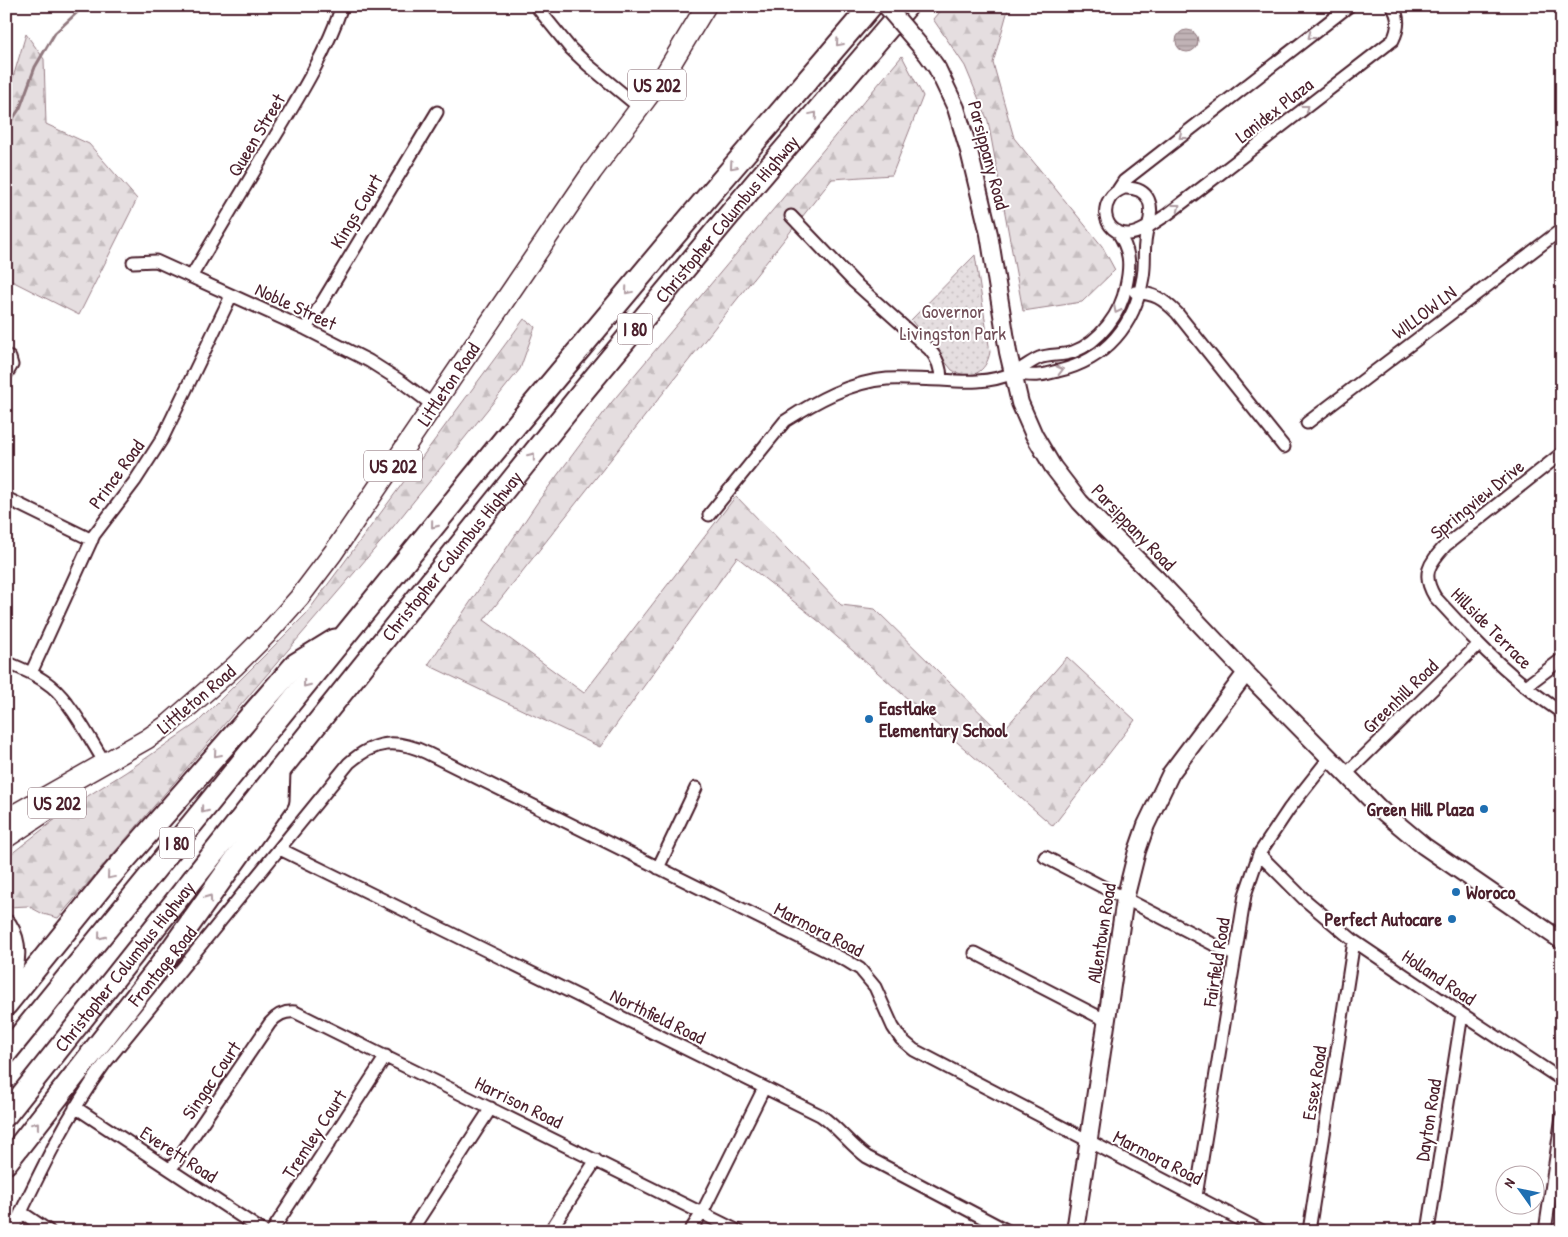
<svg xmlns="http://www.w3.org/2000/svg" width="1568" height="1237" viewBox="0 0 1568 1237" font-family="'Patrick Hand',sans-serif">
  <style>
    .forest { fill: url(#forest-firs); stroke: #987e86 }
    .park { fill: url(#park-dots); stroke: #987e86 }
    .water { fill: url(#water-rules); stroke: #91787e }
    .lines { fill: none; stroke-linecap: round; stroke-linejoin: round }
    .stream { stroke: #91787e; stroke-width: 3 }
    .street-casing { stroke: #4a1f2b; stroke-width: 15 }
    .secondary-casing { stroke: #4a1f2b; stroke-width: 20 }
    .primary-casing { stroke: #4a1f2b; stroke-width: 22 }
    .highway-casing { stroke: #4a1f2b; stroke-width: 25 }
    .street { stroke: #fff; stroke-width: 11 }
    .secondary { stroke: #fff; stroke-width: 16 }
    .primary { stroke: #fff; stroke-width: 19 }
    .highway { stroke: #fff; stroke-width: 21 }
    .secondary-bridge-casing { stroke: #4a1f2b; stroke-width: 20; stroke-linecap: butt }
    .secondary-bridge { stroke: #fff; stroke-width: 16 }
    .oneway { stroke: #ae9aa0 }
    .poi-dot { fill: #1f6fb2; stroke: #fff; stroke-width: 2 }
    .labels { text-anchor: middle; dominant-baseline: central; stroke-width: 4; stroke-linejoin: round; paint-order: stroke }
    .shield { fill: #fff; stroke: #80626b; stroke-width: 1 }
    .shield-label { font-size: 18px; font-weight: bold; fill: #4a1f2b }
    .street-label { font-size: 19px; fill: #4a1f2b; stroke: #fff }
    .park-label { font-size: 19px; fill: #714f58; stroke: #fff }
    .poi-label { font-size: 19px; font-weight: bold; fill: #4a1f2b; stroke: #fff; text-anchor: start }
  </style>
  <defs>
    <pattern id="forest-firs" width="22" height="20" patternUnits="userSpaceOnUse" patternTransform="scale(1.25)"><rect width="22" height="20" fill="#e5dee0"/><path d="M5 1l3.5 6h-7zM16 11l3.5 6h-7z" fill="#c6bec0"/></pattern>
    <pattern id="park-dots" width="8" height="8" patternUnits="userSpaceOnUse" patternTransform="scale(1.25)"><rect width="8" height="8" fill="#e5dee0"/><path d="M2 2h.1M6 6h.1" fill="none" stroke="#c6bec0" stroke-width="1.8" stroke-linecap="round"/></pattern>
    <pattern id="water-rules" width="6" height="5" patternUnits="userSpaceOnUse" patternTransform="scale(1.25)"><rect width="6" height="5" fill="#c1b3b6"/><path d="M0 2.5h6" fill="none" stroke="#9f9194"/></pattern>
  </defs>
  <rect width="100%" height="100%" fill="#fff"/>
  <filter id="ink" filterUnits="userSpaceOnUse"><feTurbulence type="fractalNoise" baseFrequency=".02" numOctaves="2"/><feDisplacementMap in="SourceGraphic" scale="10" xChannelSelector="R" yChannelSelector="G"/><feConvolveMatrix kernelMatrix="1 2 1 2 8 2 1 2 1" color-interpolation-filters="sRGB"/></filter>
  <g filter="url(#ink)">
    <path class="forest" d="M944,6H1009L993,63L1014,138L1102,246L1115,270L1082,302L1023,311L988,121L965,66L933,19Z
      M26,34L44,59L46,124L89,144L137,199L79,315L6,278V101Z
      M902,56L923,96L892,175L832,179L484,620L584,693L736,496L841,605L875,609L1001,733L1067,657L1135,720L1053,826L821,623L737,557L600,747L428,665L539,500L611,403Z
      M524,319L535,327L520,369L385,537L58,918L43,914L28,906L8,907L6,906V858L75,804L126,772L197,723L306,614Z"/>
    <path class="park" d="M975,255L990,352C986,373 971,381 952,370L911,320Z"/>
    <path class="water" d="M1176 41a11 11 0 1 1 22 0a11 11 0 1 1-22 0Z"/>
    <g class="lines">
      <path class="stream" d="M6,129L20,108L35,67L55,33L84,6"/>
      <defs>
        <path id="street" d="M536,6L570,48L588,65L640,108
          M1124,188C1151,187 1154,207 1148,227C1142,230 1136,234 1129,234C1102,235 1096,198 1124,188Z
          M1118,190L1124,181L1349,6
          M791,216L854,282L930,350C938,359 941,368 941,380C966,382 990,383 1013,373C1022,369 1030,362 1039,358C1050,354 1062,356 1073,352C1100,342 1121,313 1126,286C1131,264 1130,250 1117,231
          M133,262L156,261L306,329L369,361L402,382L434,406
          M191,277C217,233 244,189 270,145C297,100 325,56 342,6
          M1135,292C1155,294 1162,298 1177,313L1284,447
          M306,329L437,112
          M6,355L10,358L12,365L6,375
          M1012,374C1021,374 1031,376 1039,375C1045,375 1052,372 1058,371C1106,360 1135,325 1143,277C1146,260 1142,244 1148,227L1168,214L1393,40C1399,28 1400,17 1392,6
          M1307,423L1562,229
          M1562,453L1445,546C1429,564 1421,574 1435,597C1447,610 1459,623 1471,636C1499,665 1529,691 1562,713
          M6,498L92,540
          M709,515L785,421C816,401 850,382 887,379C905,378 923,380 941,380
          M6,662C22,669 38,675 51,686C71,702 91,741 105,763
          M31,673L94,535L135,481L162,439L231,296
          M1526,686L1562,659
          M1346,774L1479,644
          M280,849L820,1115C838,1127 850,1145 867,1157L1008,1231
          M1259,854L1304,899L1354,941L1462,1014L1562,1080
          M1045,857L1234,955
          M658,868L696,788
          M975,953L1107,1021
          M75,1107L263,1231
          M171,1169L270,1023C277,1015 284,1011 295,1012L738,1231
          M1196,1196L1245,895L1259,854L1289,809L1330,757
          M21,1212L49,1231
          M12,1231C40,1172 67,1115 105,1063L349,763C375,740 397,739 427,753L847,961L860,969L875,987L893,1027L901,1039L914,1050L1262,1231
          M272,1231L386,1056
          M411,1231L491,1108
          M550,1231L596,1160
          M690,1231L702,1213L764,1088
          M1309,1231L1354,941
          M1428,1231L1462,1014
          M1545,1231L1562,1116"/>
        <path id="secondary" d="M937,68L956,108L969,151L989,234L1008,352L1020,403L1034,435L1053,467L1080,502L1105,528L1158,580L1246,673L1381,810L1424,846L1562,941
          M1075,1231L1125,899L1137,851L1146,825L1171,773L1246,673"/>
        <path id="primary" d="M6,819L147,739L170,723L235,666L267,634L299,598L333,553L592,172L665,74L706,6
          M6,838L60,802"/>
        <g id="highway">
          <path d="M6,926C18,945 15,965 6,985"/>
          <path d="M6,1005L107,880L296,664L335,640"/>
          <path d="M6,1053L511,431L675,235L871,6"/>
          <path id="s1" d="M6,1115L279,771L585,389L754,185L907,6"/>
          <path d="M6,1163L157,970L278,800L279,771"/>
        </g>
      </defs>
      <use href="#street" class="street-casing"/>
      <use href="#secondary" class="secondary-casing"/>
      <use href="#primary" class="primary-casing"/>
      <use href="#highway" class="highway-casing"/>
      <use href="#street" class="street"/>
      <use href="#secondary" class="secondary"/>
      <use href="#primary" class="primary"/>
      <use href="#highway" class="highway"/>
      <defs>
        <path id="secondary-bridge" d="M886,6L927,54L937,68"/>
      </defs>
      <use href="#secondary-bridge" class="secondary-bridge-casing"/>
      <use href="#secondary-bridge" class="secondary-bridge"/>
    </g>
    <defs><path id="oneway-chevron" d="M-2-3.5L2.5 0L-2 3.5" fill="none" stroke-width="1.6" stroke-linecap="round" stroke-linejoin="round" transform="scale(1.25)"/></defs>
    <g class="oneway">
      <use href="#oneway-chevron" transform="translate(1311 36) rotate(142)"/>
      <use href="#oneway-chevron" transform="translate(839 43) rotate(131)"/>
      <use href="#oneway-chevron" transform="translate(1306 108) rotate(-38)"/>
      <use href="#oneway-chevron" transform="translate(814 115) rotate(-50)"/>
      <use href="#oneway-chevron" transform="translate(1182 136) rotate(142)"/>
      <use href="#oneway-chevron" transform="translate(733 166) rotate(131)"/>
      <use href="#oneway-chevron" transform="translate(1177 207) rotate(-38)"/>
      <use href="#oneway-chevron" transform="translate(628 291) rotate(130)"/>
      <use href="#oneway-chevron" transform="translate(1117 310) rotate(117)"/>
      <use href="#oneway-chevron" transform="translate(1060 370) rotate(-14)"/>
      <use href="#oneway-chevron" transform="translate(532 456) rotate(-51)"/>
      <use href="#oneway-chevron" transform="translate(434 525) rotate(129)"/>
      <use href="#oneway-chevron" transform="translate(306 684) rotate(129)"/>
      <use href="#oneway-chevron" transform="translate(217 754) rotate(131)"/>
      <use href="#oneway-chevron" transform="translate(204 810) rotate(129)"/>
      <use href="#oneway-chevron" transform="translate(110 876) rotate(130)"/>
      <use href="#oneway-chevron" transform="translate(209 898) rotate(-55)"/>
      <use href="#oneway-chevron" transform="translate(101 936) rotate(129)"/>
      <use href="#oneway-chevron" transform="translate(36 1125) rotate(-52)"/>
    </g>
  </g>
  <g class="poi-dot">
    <circle cx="869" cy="719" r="5"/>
    <circle cx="1484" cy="809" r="5"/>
    <circle cx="1456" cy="892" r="5"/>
    <circle cx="1452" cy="919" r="5"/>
  </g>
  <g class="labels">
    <g class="shield">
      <rect x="628" y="69.5" width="58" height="31" rx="4"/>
      <rect x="617.5" y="313.5" width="35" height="31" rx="4"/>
      <rect x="364" y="450.5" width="58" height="31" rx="4"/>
      <rect x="28" y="787.5" width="58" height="31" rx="4"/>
      <rect x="159.5" y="827.5" width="35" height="31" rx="4"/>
    </g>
    <g class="shield-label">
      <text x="657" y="85">US 202</text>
      <text x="635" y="329">I 80</text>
      <text x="393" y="466">US 202</text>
      <text x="57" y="803">US 202</text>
      <text x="177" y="843">I 80</text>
    </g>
    <g class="street-label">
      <text transform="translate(1274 110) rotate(-38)">Lanidex Plaza</text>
      <text transform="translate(256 135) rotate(-59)">Queen Street</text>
      <text transform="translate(989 155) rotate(75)">Parsippany Road</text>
      <text transform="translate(356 211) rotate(-59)">Kings Court</text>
      <text stroke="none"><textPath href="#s1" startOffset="1150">Christopher Columbus Highway</textPath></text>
      <text transform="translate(296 306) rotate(25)">Noble Street</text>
      <text transform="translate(1424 312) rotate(-37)">WILLOW LN</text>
      <text transform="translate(448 384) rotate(-56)">Littleton Road</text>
      <text transform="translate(116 474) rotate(-54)">Prince Road</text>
      <text transform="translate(1477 499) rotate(-39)">Springview Drive</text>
      <text transform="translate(1134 527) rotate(46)">Parsippany Road</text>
      <text stroke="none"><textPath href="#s1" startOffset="715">Christopher Columbus Highway</textPath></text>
      <text transform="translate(1492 628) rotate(45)">Hillside Terrace</text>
      <text transform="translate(1400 696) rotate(-44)">Greenhill Road</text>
      <text transform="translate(196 699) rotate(-40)">Littleton Road</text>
      <text transform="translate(819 929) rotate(27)">Marmora Road</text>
      <text transform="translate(1101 933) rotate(-81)">Allentown Road</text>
      <text transform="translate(1216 962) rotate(-81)">Fairfield Road</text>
      <text transform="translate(162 966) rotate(-51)">Frontage Road</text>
      <text stroke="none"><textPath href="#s1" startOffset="190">Christopher Columbus Highway</textPath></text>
      <text transform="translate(1439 977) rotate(34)">Holland Road</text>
      <text transform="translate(658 1016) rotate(26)">Northfield Road</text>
      <text transform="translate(211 1080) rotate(-56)">Singac Court</text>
      <text transform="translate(1314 1083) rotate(-81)">Essex Road</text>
      <text transform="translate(519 1102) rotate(26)">Harrison Road</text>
      <text transform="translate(1428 1120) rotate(-81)">Dayton Road</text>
      <text transform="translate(314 1134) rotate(-57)">Tremley Court</text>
      <text transform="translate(179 1154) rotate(33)">Everett Road</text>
      <text transform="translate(1158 1157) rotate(27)">Marmora Road</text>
    </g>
    <g class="park-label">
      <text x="953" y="311">Governor<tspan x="953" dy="22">Livingston Park</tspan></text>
    </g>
    <g class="poi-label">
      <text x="879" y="708">Eastlake<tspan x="879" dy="22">Elementary School</tspan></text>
      <text x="1474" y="809" text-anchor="end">Green Hill Plaza</text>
      <text x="1466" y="892">Woroco</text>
      <text x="1442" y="919" text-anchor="end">Perfect Autocare</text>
    </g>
  </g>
  <rect width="1568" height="1237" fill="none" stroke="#fff" stroke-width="25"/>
  <rect x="12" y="12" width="1543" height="1212" fill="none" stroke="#4a1f2b" stroke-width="2" filter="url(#ink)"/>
  <g transform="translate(1520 1190) rotate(303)"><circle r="24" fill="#ffffff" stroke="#b7a5aa"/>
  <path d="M0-4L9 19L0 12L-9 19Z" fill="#1f6fb2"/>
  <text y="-8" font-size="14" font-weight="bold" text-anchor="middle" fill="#4a1f2b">N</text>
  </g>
</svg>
